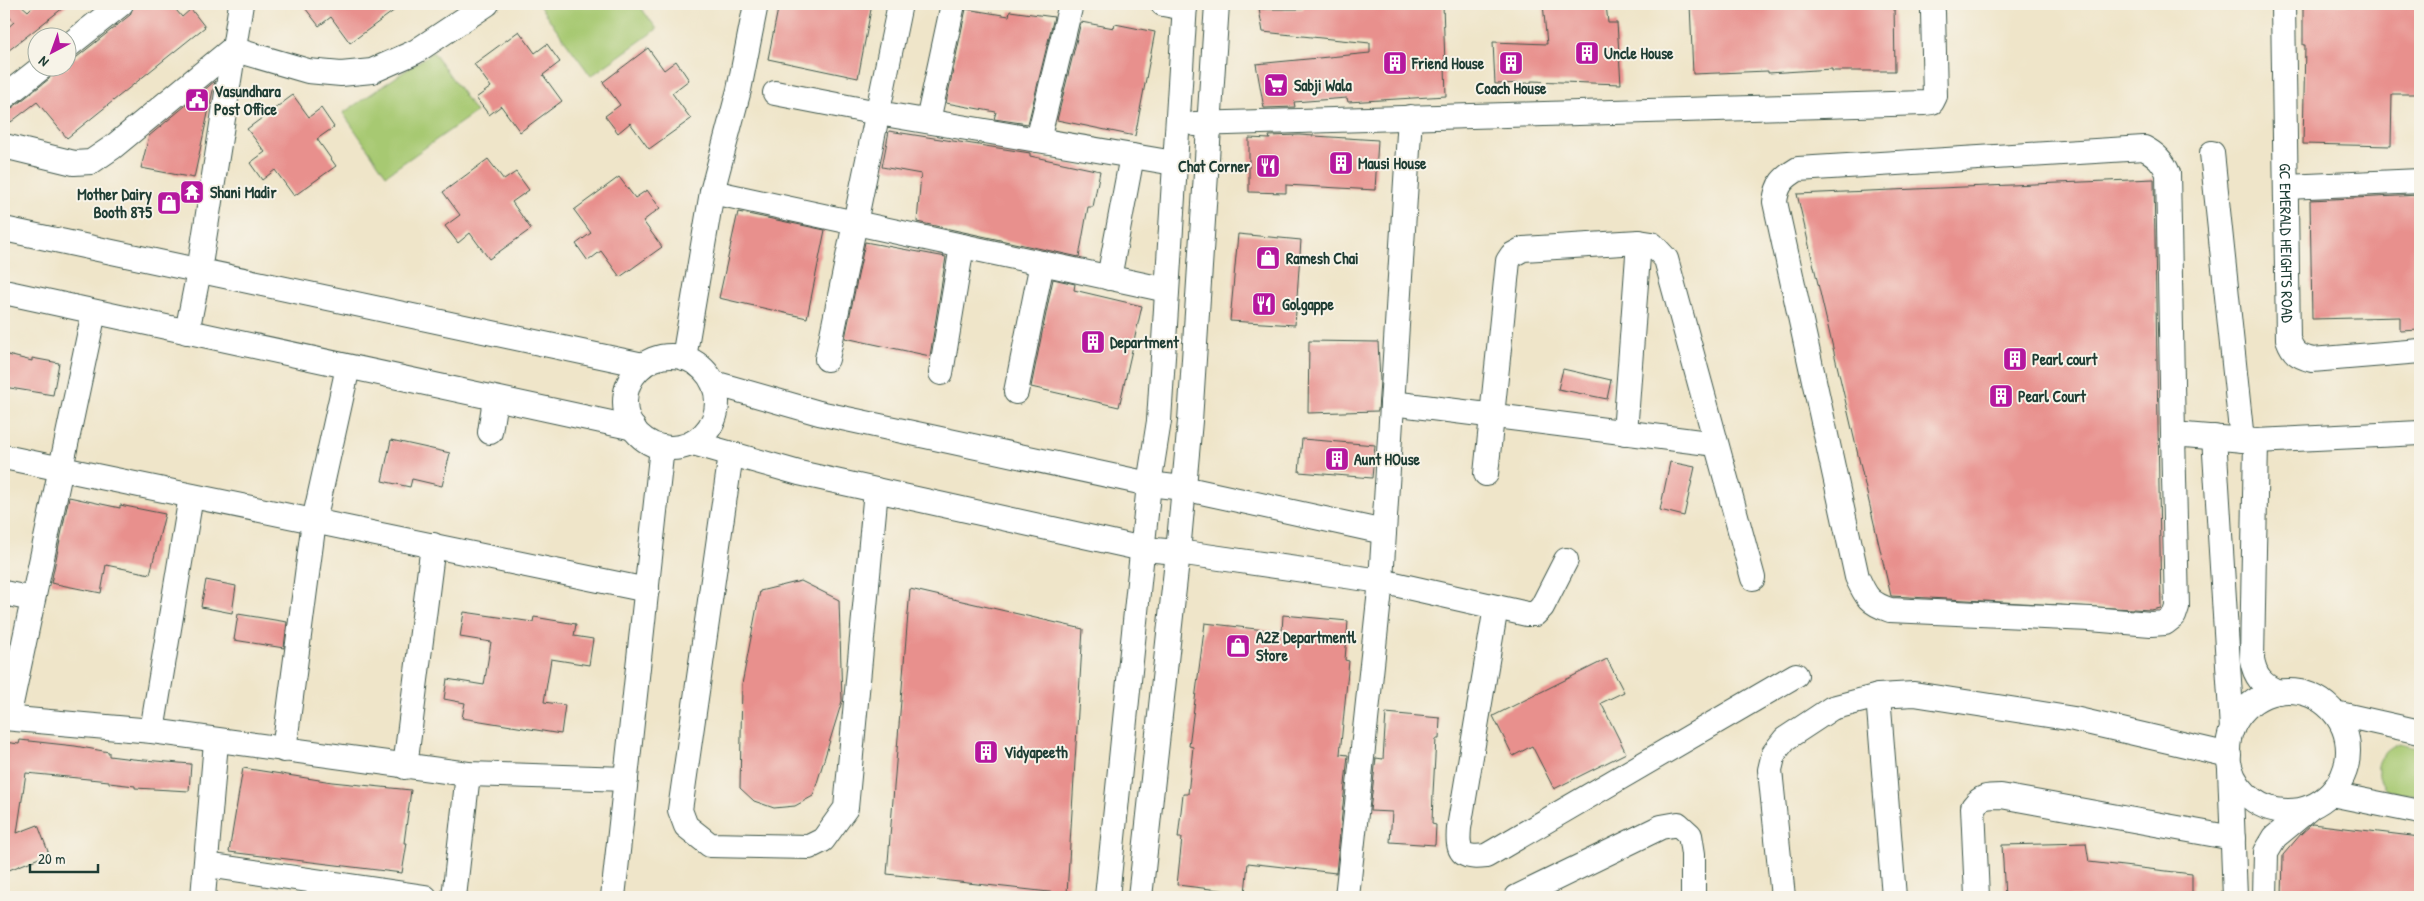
<svg xmlns="http://www.w3.org/2000/svg" width="2424" height="901" viewBox="0 0 2424 901" font-family="'Patrick Hand',sans-serif">
  <style>
    .green { fill: #a7c972; stroke: #638353 }
    .building { fill: #e8908d }
    .lines { fill: none; stroke-linecap: round; stroke-linejoin: round }
    .minor-casing { stroke: #3e564a; stroke-width: 26 }
    .minor { stroke: #fff; stroke-width: 24 }
    .labels { text-anchor: middle; dominant-baseline: central; stroke-width: 4; stroke-linejoin: round; paint-order: stroke }
    .poi-label { font-size: 16px; font-weight: bold; fill: #1f3d34; stroke: #f7f3e8; text-anchor: start }
    .street-label { font-size: 16px; fill: #1f3d34; stroke: #f7f3e8 }
  </style>
  <rect width="100%" height="100%" fill="#f7f3e8"/>
  <filter id="ink" filterUnits="userSpaceOnUse"><feTurbulence type="fractalNoise" baseFrequency=".02" numOctaves="2"/><feDisplacementMap in="SourceGraphic" scale="10" xChannelSelector="R" yChannelSelector="G"/><feConvolveMatrix kernelMatrix="1 2 1 2 8 2 1 2 1" color-interpolation-filters="sRGB"/></filter>
  <filter id="wash" filterUnits="userSpaceOnUse"><feTurbulence type="fractalNoise" baseFrequency=".0096" numOctaves="4" result="noise"/><feDisplacementMap in="SourceGraphic" scale="20" xChannelSelector="R" yChannelSelector="G"/><feGaussianBlur stdDeviation="1.12" result="paint"/><feColorMatrix in="noise" values="0 0 0 0 0 0 0 0 0 0 0 0 0 0 0 0 0 1.4 0 .05"/><feComposite in="paint" operator="in"/></filter>
  <g filter="url(#wash)">
    <rect width="100%" height="100%" fill="#efe5c9"/>
    <path class="green" d="M538,4H638L657,29L591,76Z
      M433,52L476,112L386,175L343,113Z
      M2399,744L2420,749V797L2386,789C2371,770 2377,754 2399,744Z"/>
    <g id="blocks">
      <path class="building" d="M4,4H20L28,11L35,4H68L4,54V31L14,22L4,11Z
        M134,4H171L182,17L191,9L205,27L67,138L37,102L11,122L4,110L12,108L49,79L54,68H68V59L77,57L130,15Z
        M302,4H403L350,43L331,17L319,26Z
        M779,4H872L858,78L768,59Z
        M1303,4H1443L1446,96L1348,102L1347,98L1294,102L1295,107L1264,108L1256,64L1370,53V43L1263,32L1259,9H1303Z
        M1543,4H1606L1608,23H1617L1621,84L1531,81V83L1495,84L1493,42L1547,44Z
        M1690,4H1894L1895,71H1832V69L1768,73V71L1693,74Z
        M2303,4H2420V94H2392L2391,146L2303,144L2305,45H2303Z
        M966,9L1009,16L1010,11L1054,17L1028,124L994,119L996,112L946,103Z
        M1081,22L1114,28L1115,24L1155,32L1135,136L1057,120Z
        M519,31L535,53L547,44L560,62L543,75L562,101L520,132L501,106L489,115L476,98L491,87L474,64Z
        M648,48L664,70L676,61L689,80L672,93L691,119L649,149L630,123L618,133L605,116L620,105L603,82Z
        M215,81L194,178L141,168L149,136Z
        M293,95L309,117L321,108L334,127L317,139L336,166L294,196L275,170L262,180L250,163L265,152L247,129Z
        M889,131L1030,153V156L1100,171L1093,207H1088L1079,257L917,222L921,174L882,167Z
        M1299,135L1378,140L1375,190L1286,185V193L1249,192V138L1270,139L1269,136Z
        M488,159L504,180L516,172L529,190L512,202L531,229L489,259L470,233L458,243L445,226L460,215L443,192Z
        M619,177L635,198L647,190L660,208L643,221L662,247L620,277L601,251L588,261L576,244L591,233L574,210Z
        M2154,179L2161,608L2151,610L1891,596L1797,194Z
        M2420,195V330L2400,331V317L2312,319L2310,200Z
        M738,212L825,230L807,318L719,298Z
        M1238,234L1301,240L1295,325L1230,321Z
        M865,242L946,257L930,356L845,338Z
        M1053,279L1075,284L1074,290L1142,306L1119,407L1031,387Z
        M1309,341L1378,342L1380,380L1378,411L1308,413Z
        M4,354L32,361V358L59,363L53,395L4,387Z
        M1563,369L1611,380L1607,399L1558,389Z
        M1302,439L1375,445L1372,478L1299,472Z
        M391,440L450,453L442,486L412,479L410,487L382,481Z
        M1670,462L1695,467L1684,516L1660,510Z
        M69,497L120,508V505L165,514L150,574L106,565L101,593L51,583Z
        M206,580L236,586L232,613L201,607Z
        M801,581L839,600L842,701L813,796L795,806L774,808L754,801L740,788L742,684L760,591Z
        M910,589L1083,629L1067,894L887,874Z
        M464,612L533,622L534,617L576,624L574,636L593,639L589,665L551,659L544,702L565,705L561,734L462,718L465,703L444,699L447,679L484,685L491,642L460,637Z
        M238,614L287,622L284,648L234,640Z
        M1283,615L1348,621L1345,660L1349,661L1340,754L1348,755L1336,873L1248,863L1245,893L1177,885L1182,838H1178L1183,794H1188L1193,747L1189,746L1205,623L1282,632Z
        M1607,659L1624,692L1601,703L1626,753L1554,789L1532,746L1513,756L1493,716Z
        M1386,713L1440,718L1439,739H1436L1433,793L1432,824L1436,825L1435,845L1390,842L1392,812L1370,811L1376,758L1383,759Z
        M20,740L75,746L109,752V756L133,759L191,764L189,791L135,788V786L109,783V781L26,773L17,833L38,825L49,854L4,872V742L19,744Z
        M243,768L332,782L411,790L404,843H407L402,873L229,852Z
        M2312,824L2420,837V897H2282L2283,855L2301,834Z
        M2086,843L2089,862L2192,874V897H2005L2002,845Z"/>
    </g>
  </g>
  <g filter="url(#ink)">
    <use href="#blocks" fill-opacity="0" stroke="#3e564a" stroke-width="1"/>
    <g class="lines">
      <defs>
        <g id="minor">
          <path d="M1163,4L1185,8"/>
          <path id="s1" d="M2283,4L2288,339C2293,353 2298,356 2312,360L2420,351"/>
          <path d="M68,46L121,4"/>
          <path d="M775,93L878,113L1174,163"/>
          <path d="M4,97L41,68"/>
          <path d="M928,121L953,4"/>
          <path d="M1195,124L1925,103L1932,102L1935,96L1933,12"/>
          <path d="M1038,140L1071,4"/>
          <path d="M4,146L74,163L91,162L113,147L232,49L308,71L341,74L372,71L415,52L487,4"/>
          <path d="M2212,153L2242,440"/>
          <path d="M2286,187L2420,181"/>
          <path d="M712,192L1167,290"/>
          <path d="M4,229L643,365"/>
          <path d="M1109,278L1132,156"/>
          <path d="M4,292L634,428"/>
          <path d="M187,332L199,271L241,4"/>
          <circle cx="671" cy="402" r="46"/>
          <path d="M684,358L712,192L739,90L756,4"/>
          <path d="M827,359L900,4"/>
          <path d="M941,373L962,246"/>
          <path d="M714,383L819,413L1149,484L1183,488L1384,532"/>
          <path d="M1016,392L1042,263"/>
          <path d="M1392,403L1716,444"/>
          <path d="M490,432L495,399"/>
          <path d="M1625,433L1639,242"/>
          <path d="M2173,434L2168,173C2163,161 2156,154 2144,148L1798,169C1783,178 1777,184 1775,202L1857,577C1866,597 1869,603 1890,610L2090,619L2151,624L2165,623L2174,616L2177,607L2173,434L2256,441L2420,433"/>
          <path d="M2214,437L2232,729"/>
          <path d="M2256,441L2252,660C2255,677 2262,685 2278,692"/>
          <path d="M693,443L799,473L1143,549L1178,552L1381,581L1527,614H1535L1542,607L1566,560"/>
          <path d="M731,454L680,810L686,826L710,845L809,847L823,840L846,808L876,490"/>
          <path d="M4,457L647,590"/>
          <path d="M1486,474L1508,261L1512,255L1523,249L1639,242L1652,244L1666,259L1753,578"/>
          <path d="M4,593L32,599"/>
          <path d="M1496,607L1459,828C1457,852 1461,859 1486,856L1796,675"/>
          <circle cx="2288" cy="751" r="60"/>
          <path d="M1878,696L1894,897"/>
          <path d="M2335,713L2420,732"/>
          <path d="M4,718L152,731L468,774L626,779"/>
          <path d="M8,718L94,312"/>
          <path d="M152,731L191,496"/>
          <path d="M284,750L314,521L348,367"/>
          <path d="M405,767L433,545"/>
          <path d="M2230,769L2235,897"/>
          <path d="M2331,794L2420,812"/>
          <path d="M207,865L425,897"/>
          <path d="M203,897L216,742"/>
          <path d="M454,897L468,774"/>
          <path d="M613,897L662,447"/>
          <path d="M1107,897L1149,484L1159,421L1185,4"/>
          <path d="M1140,897L1178,552L1190,421L1217,4"/>
          <path d="M1347,897L1381,581L1410,117"/>
          <path d="M1517,897L1661,827L1678,824L1690,835L1693,854V897"/>
          <path d="M1783,897L1770,770L1774,753L1785,739L1832,708L1878,696L1914,694L2074,719L2229,755"/>
          <path d="M1977,897L1973,807C1981,796 1987,796 2001,796L2233,838"/>
          <path d="M2265,897L2266,852L2275,837L2310,808"/>
        </g>
      </defs>
      <use href="#minor" class="minor-casing"/>
      <use href="#minor" class="minor"/>
    </g>
  </g>
  <defs>
    <symbol id="building-square" viewBox="-11 -11 22 22"><rect x="-9" y="-9" width="18" height="18" rx="4" fill="#b5179e" stroke="#f7f3e8"/><path d="M-4-6H4V6H1V3H-1V6H-4ZM-2.5-4.3h1.7v1.8h-1.7ZM.8-4.3h1.7v1.8H.8ZM-2.5-1h1.7V.8h-1.7ZM.8-1h1.7V.8H.8Z" fill="#fff"/></symbol>
    <symbol id="supermarket-square" viewBox="-11 -11 22 22"><rect x="-9" y="-9" width="18" height="18" rx="4" fill="#b5179e" stroke="#f7f3e8"/><path d="M-6-5.5h2.5l.6 2H6L4.5 2H-2.5L-4.4-4H-6ZM-1.5 3.2a1.3 1.3 0 1 0 .1 0ZM3 3.2a1.3 1.3 0 1 0 .1 0Z" fill="#fff"/></symbol>
    <symbol id="civic-square" viewBox="-11 -11 22 22"><rect x="-9" y="-9" width="18" height="18" rx="4" fill="#b5179e" stroke="#f7f3e8"/><path d="M-.6-6.5H3V-4.5H.6V-3L4-1V1h2V6H-6V1h2V-1L-.6-3ZM-1.2 2.5V6h2.4V2.5Z" fill="#fff"/></symbol>
    <symbol id="restaurant-square" viewBox="-11 -11 22 22"><rect x="-9" y="-9" width="18" height="18" rx="4" fill="#b5179e" stroke="#f7f3e8"/><path d="M-5-6h1v4h1v-4h1v4h1v-4h1v5L-1.5 .5V6h-2V.5L-5-1ZM5-6V6H3V1.5H1.5Q1.5-4 5-6Z" fill="#fff"/></symbol>
    <symbol id="temple-square" viewBox="-11 -11 22 22"><rect x="-9" y="-9" width="18" height="18" rx="4" fill="#b5179e" stroke="#f7f3e8"/><path d="M0-6L5-2H3V0L6.5 2.5H4V6H1.5V3h-3V6H-4V2.5H-6.5L-3 0V-2H-5Z" fill="#fff"/></symbol>
    <symbol id="shop-square" viewBox="-11 -11 22 22"><rect x="-9" y="-9" width="18" height="18" rx="4" fill="#b5179e" stroke="#f7f3e8"/><path d="M-5-2.5h2.3a2.7 3.5 0 0 1 5.4 0H5L5.5 6h-11ZM-1.5-2.5h3a1.5 2.3 0 0 0-3 0Z" fill="#fff"/></symbol>
  </defs>
  <g fill-rule="evenodd">
    <use href="#building-square" x="1573" y="39" width="28" height="28"/>
    <use href="#building-square" x="1381" y="49" width="28" height="28"/>
    <use href="#building-square" x="1497" y="49" width="28" height="28"/>
    <use href="#supermarket-square" x="1262" y="71" width="28" height="28"/>
    <use href="#civic-square" x="183" y="86" width="28" height="28"/>
    <use href="#building-square" x="1327" y="149" width="28" height="28"/>
    <use href="#restaurant-square" x="1254" y="152" width="28" height="28"/>
    <use href="#temple-square" x="178" y="178" width="28" height="28"/>
    <use href="#shop-square" x="155" y="189" width="28" height="28"/>
    <use href="#shop-square" x="1254" y="244" width="28" height="28"/>
    <use href="#restaurant-square" x="1250" y="290" width="28" height="28"/>
    <use href="#building-square" x="1079" y="328" width="28" height="28"/>
    <use href="#building-square" x="2001" y="345" width="28" height="28"/>
    <use href="#building-square" x="1987" y="382" width="28" height="28"/>
    <use href="#building-square" x="1323" y="445" width="28" height="28"/>
    <use href="#shop-square" x="1224" y="632" width="28" height="28"/>
    <use href="#building-square" x="972" y="738" width="28" height="28"/>
  </g>
  <g class="labels">
    <g class="poi-label">
      <text x="1604" y="53">Uncle House</text>
      <text x="1412" y="63">Friend House</text>
      <text x="1294" y="85">Sabji Wala</text>
      <text x="1511" y="88" text-anchor="middle">Coach House</text>
      <text x="214" y="91">Vasundhara<tspan x="214" dy="18">Post Office</tspan></text>
      <text x="1358" y="163">Mausi House</text>
      <text x="1250" y="166" text-anchor="end">Chat Corner</text>
      <text x="210" y="192">Shani Madir</text>
      <text x="152" y="194" text-anchor="end">Mother Dairy<tspan x="152" dy="18">Booth 875</tspan></text>
      <text x="1286" y="258">Ramesh Chai</text>
      <text x="1282" y="304">Golgappe</text>
      <text x="1110" y="342">Department</text>
      <text x="2032" y="359">Pearl court</text>
      <text x="2018" y="396">Pearl Court</text>
      <text x="1354" y="459">Aunt HOuse</text>
      <text x="1256" y="637">A2Z Departmentl<tspan x="1256" dy="18">Store</tspan></text>
      <text x="1004" y="752">Vidyapeeth</text>
    </g>
    <g class="street-label">
      <text stroke="none"><textPath href="#s1" startOffset="239">GC EMERALD HEIGHTS ROAD</textPath></text>
    </g>
  </g>
  <rect width="2424" height="901" fill="none" stroke="#f7f3e8" stroke-width="20"/>
  <g transform="translate(52 52) rotate(221)"><circle r="24" fill="#f7f3e8" stroke="#a1aaa0"/>
  <path d="M0-4L9 19L0 12L-9 19Z" fill="#b5179e"/>
  <text y="-8" font-size="14" font-weight="bold" text-anchor="middle" fill="#1f3d34">N</text>
  </g>
  <path d="M30 864v8h68v-8" fill="none" stroke="#1f3d34" stroke-width="2.5"/>
  <text x="38" y="864" font-size="15" fill="#1f3d34" stroke="#f7f3e8" stroke-width="4" paint-order="stroke">20 m</text>
</svg>
